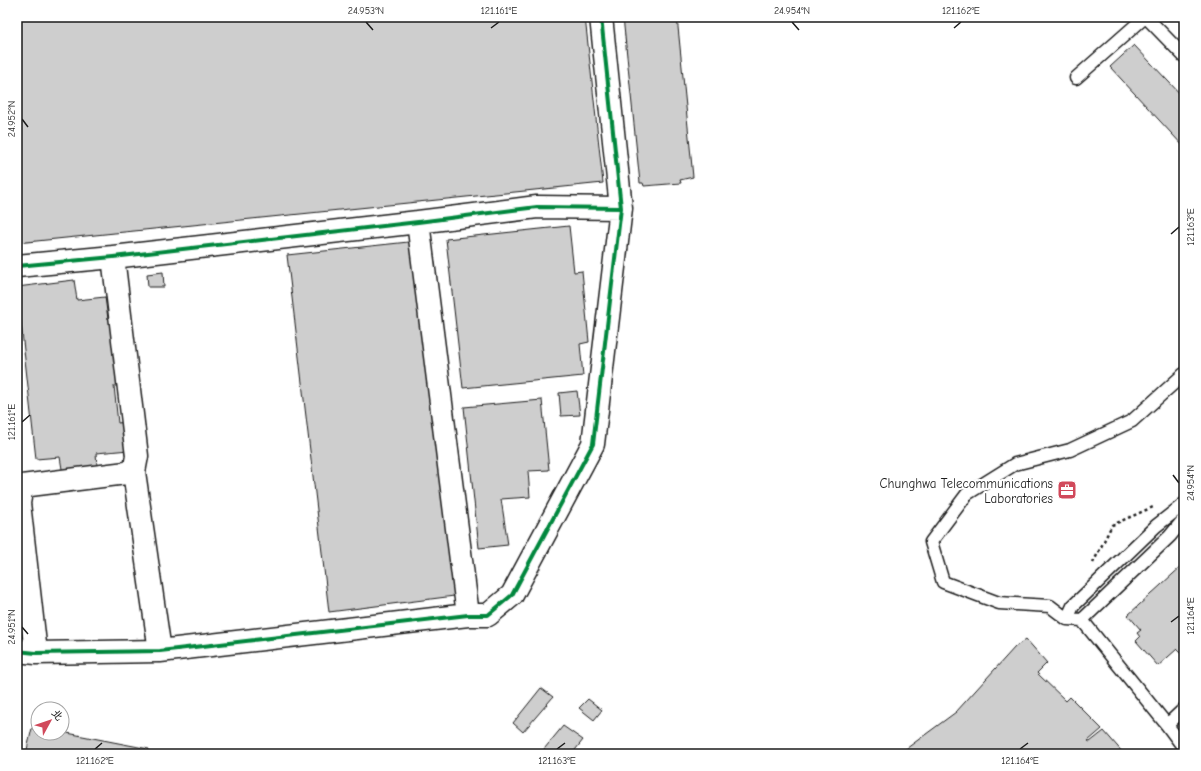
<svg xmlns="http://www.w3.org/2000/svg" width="1201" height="771" viewBox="0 0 1201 771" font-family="'Comic Neue','LXGW WenKai TC',sans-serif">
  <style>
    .building { fill: #cecece; stroke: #1c1c1c }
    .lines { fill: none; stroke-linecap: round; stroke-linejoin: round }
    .lane-casing { stroke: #1c1c1c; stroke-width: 15 }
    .street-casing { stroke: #1c1c1c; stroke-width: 25 }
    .path { stroke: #1c1c1c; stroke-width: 2.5; stroke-dasharray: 3 3; stroke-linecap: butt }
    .lane { stroke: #fff; stroke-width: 12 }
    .street { stroke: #fff; stroke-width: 22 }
    .cycleway-casing { stroke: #fff; stroke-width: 6 }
    .cycleway { stroke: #00873e; stroke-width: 4 }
    .ticks { fill: none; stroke: #1c1c1c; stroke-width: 1.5 }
    .labels { text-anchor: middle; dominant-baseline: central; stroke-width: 4; stroke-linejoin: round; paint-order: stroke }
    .poi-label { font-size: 13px; fill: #1c1c1c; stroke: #fff; text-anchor: end }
    .neatline { fill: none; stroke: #1c1c1c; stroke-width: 1.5 }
    .ticks-label { font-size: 10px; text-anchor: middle; fill: #1c1c1c }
  </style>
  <rect width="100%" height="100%" fill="#fff"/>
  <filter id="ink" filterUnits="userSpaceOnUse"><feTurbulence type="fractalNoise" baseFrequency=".025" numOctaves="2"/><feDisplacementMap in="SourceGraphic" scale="8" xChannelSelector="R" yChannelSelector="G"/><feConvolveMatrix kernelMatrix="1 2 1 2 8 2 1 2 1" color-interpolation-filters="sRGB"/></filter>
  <g filter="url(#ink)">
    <path class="building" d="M17,17H585L603,183L17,243Z
      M623,17H677L693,177L680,180L681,183L644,186L643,183H640Z
      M1134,45L1184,98V147L1110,67Z
      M569,226L574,272L582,271L589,342L580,344L583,376L463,388L446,239Z
      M427,240L470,594L329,612L287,255Z
      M163,272L164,287H148L147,274Z
      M74,280L77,300L105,297L108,319H113L119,386H114L118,423L126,422L129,450L96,453L98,478L64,481L60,457L36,459L17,287Z
      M577,391L580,415L561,416L559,393Z
      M542,400L549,470L528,471L530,497L501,499L508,545L479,548L464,407Z
      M1184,564V656L1177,649L1158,666L1136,641L1140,637L1137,633L1141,630L1128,615Z
      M1026,639L1047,663L1037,673L1066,701L1070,697L1102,729L1088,741L1090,742L1104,731L1124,754H899L956,712L1015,647Z
      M541,688L553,697L523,732L513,723Z
      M588,699L602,710L594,720L579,708Z
      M563,726L583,740L572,754H540Z
      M32,728L38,730V733L62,732L149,749L148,754H26Z"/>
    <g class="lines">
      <defs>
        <path id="lane" d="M1146,17L1184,56
          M1076,78L1145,17
          M1184,374L1132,421L1070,450L1015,464L967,494L931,542L943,582L999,603L1050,606L1067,619L1082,620L1167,725L1184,709
          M1067,619L1073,606L1156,526L1184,504
          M1082,620L1170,536L1184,519
          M1167,725L1184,748"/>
        <path id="street" d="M418,222L468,615
          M113,257L137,456L134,472L160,651
          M17,266L113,257L418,222L537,207L621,208
          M17,651L36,653L160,651L468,615H488L512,595L593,444L621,208L601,17
          M36,653L19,503L22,486L134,472"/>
      </defs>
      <use href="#lane" class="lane-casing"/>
      <use href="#street" class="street-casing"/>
      <path class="path" d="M1093,563L1112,525L1153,507"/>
      <use href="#lane" class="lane"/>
      <use href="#street" class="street"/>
      <defs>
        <path id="cycleway" d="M17,266L113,257L418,222L537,207L621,208
          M17,651L36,653L160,651L468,615H488L512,595L593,444L621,208L601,17"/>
      </defs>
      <use href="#cycleway" class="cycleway-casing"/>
      <use href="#cycleway" class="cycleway"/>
    </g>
  </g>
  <path class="ticks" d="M366,22L373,30M792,22L799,30M491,28L499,22M954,28L961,22M22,119L28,127M1171,234L1179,227M22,422L30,415M1173,475L1179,483M1171,622L1179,616M22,627L28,634M95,749L102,743M557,749L565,743M1020,749L1028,743"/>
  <defs>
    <symbol id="office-square" viewBox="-11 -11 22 22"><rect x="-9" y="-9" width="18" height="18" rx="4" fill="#d1495b" stroke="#fff"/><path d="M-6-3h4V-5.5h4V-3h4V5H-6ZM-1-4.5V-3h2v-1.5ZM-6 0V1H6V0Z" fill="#fff"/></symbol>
  </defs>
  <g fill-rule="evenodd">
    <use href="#office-square" x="1056" y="479" width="22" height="22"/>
  </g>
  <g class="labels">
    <g class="poi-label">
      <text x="1053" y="483">Chunghwa Telecommunications<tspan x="1053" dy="15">Laboratories</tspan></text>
    </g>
  </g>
  <rect width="1201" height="771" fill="none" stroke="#fff" stroke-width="44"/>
  <g transform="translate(50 721) rotate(50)"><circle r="19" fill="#ffffff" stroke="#a4a4a4"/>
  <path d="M0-3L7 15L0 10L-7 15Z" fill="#d1495b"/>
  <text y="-6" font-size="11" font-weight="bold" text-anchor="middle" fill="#1c1c1c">北</text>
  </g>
  <rect x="22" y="22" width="1157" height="727" class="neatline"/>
  <g class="ticks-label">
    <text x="366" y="14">24.953°N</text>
    <text x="499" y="14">121.161°E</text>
    <text x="792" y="14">24.954°N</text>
    <text x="961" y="14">121.162°E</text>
    <text transform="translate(11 119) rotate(-90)" y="4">24.952°N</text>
    <text transform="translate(1190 227) rotate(-90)" y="4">121.163°E</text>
    <text transform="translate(11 422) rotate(-90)" y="4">121.161°E</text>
    <text transform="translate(1190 483) rotate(-90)" y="4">24.954°N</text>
    <text transform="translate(1190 616) rotate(-90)" y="4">121.164°E</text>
    <text transform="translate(11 627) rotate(-90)" y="4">24.951°N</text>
    <text x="95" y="764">121.162°E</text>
    <text x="557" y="764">121.163°E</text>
    <text x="1020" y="764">121.164°E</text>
  </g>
</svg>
